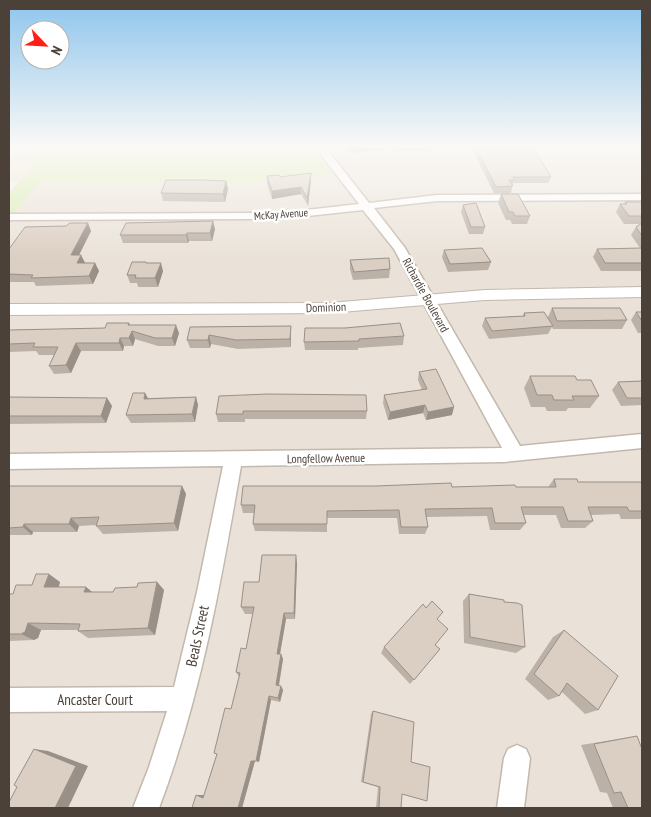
<svg xmlns="http://www.w3.org/2000/svg" width="651" height="817" viewBox="0 0 651 817" font-family="'PT Sans Narrow',sans-serif">
  <style>
    .residential { fill: #eae2d8 }
    .education { fill: #efe4d4 }
    .green { fill: #d9ecb1 }
    .lines { fill: none; stroke-linecap: round; stroke-linejoin: round }
    .minor-casing { stroke: #c2b8ac; stroke-width: 3 }
    .tertiary-casing { stroke: #c2b8ac; stroke-width: 2 }
    .minor { fill: #fff; fill-rule: evenodd }
    .tertiary { fill: #fff; fill-rule: evenodd }
    .wall { fill: #bcb1a7 }
    .shaded-wall { fill: #999088 }
    .building { fill: #dbcec2; stroke: #999088 }
    .labels { text-anchor: middle; dominant-baseline: central; stroke-width: 5; stroke-linejoin: round; paint-order: stroke }
    .far-street-label { font-size: 11px; fill: #4b4138; stroke: #fff }
    .street-label { font-size: 12px; fill: #4b4138; stroke: #fff }
    .near-street-label { font-size: 15px; fill: #4b4138; stroke: #fff }
  </style>
  <rect width="100%" height="100%" fill="#f6f1ea"/>
  <path class="residential" d="M313,147H642V808H9V214H14L39,182L229,183L299,180L332,172Z"/>
  <path class="education" d="M9,147H49L19,182H9Z"/>
  <path class="green" d="M49,147H313L332,173L299,180L229,183L39,182L14,214H9V193Z"/>
  <g class="lines">
    <defs>
      <path id="minor" d="M315,147H325L369,203L437,195L642,194V200L437,201L374,208L405,248L520,446L642,434V448L504,462L241,466C221,582 201,697 159,808H133L149,767L167,711L9,712V688L174,687L197,592L223,466L9,469V454L502,448L394,249L363,210L280,219L9,220V214L280,213L359,204Z
        M517,745L526,749L530,758L524,808H497L504,758L508,749Z"/>
      <path id="tertiary" d="M642,287V297L485,300L329,313L9,315V304L329,303L485,290Z"/>
    </defs>
    <use href="#minor" class="minor-casing"/>
    <use href="#tertiary" class="tertiary-casing"/>
    <use href="#minor" class="minor"/>
    <use href="#tertiary" class="tertiary"/>
  </g>
  <path class="wall" d="M347,147H432V150L394,151L393,148L351,153Z
    M471,147H551H533L551,177L548,183H513L511,193H494Z
    M570,147H632L631,149H572Z
    M267,176L311,180L308,206L301,194L272,199L267,184Z
    M226,181L228,189L225,202L163,201L161,193Z
    M501,194L530,216L527,224H512L510,220H506L498,203Z
    M625,202H642V271H601L593,257L597,249L640,248L631,235L636,227L640,224H624L616,212L620,204H624Z
    M463,205L485,227L483,234H469L461,212Z
    M66,226L91,231L79,255H81L85,263H95L99,271L93,284L36,286L34,282H9V249Z
    M215,229L212,241H189L188,243H123L120,235Z
    M444,250L491,262L488,270L448,272L442,257Z
    M350,260L390,269L389,278L353,280L350,269Z
    M146,262L147,263L163,271L158,287H138L137,283H130L127,275Z
    M552,308L627,320L622,329H553L552,327L548,334L489,339L482,326L485,318L523,316L524,313L548,317Z
    M636,312H642V333H638L631,320Z
    M130,325L179,333L175,346H158L135,339L133,346H124L123,351H81L71,373L54,374L49,366L54,355H39L36,351L9,352V330L105,328Z
    M291,326V347L238,349L211,344L210,348H190L187,340L190,327Z
    M345,328L404,336L403,345L358,348V350H305L304,342Z
    M419,372L452,415L426,420L423,413L388,420L383,403L384,395L422,390L418,380Z
    M530,376L599,396L590,408H568L566,411H547L545,407H531L524,388Z
    M642,381V405L621,406L612,390L618,382Z
    M145,393L148,398L196,397L198,405L195,422L131,423L126,415Z
    M219,396L367,411L366,419H245V422H218L216,414Z
    M9,397L107,398L112,406L106,423L9,424Z
    M554,479L578,482H642V519H621L619,514L591,515L593,521L585,528H561L556,515H524L526,523L520,530H490L487,516L426,517L428,527L425,534H399L397,518H327V532L255,531L253,524L254,513H243L241,505L452,487H548Z
    M9,486H182L186,494L178,531L103,534L96,526V525L79,526L77,532H33L32,535H9Z
    M297,563L295,619H286L280,654H281L283,659L279,686H281L283,690L280,702L271,700L259,762L255,761L242,808H192L202,795H204L231,709L239,677L236,672L246,649L253,614H245L241,607Z
    M60,582L59,587H86L92,592H113L157,582L164,590L155,635L88,638L78,631V630H41L38,638L34,640L9,641V594H13L32,585Z
    M469,594L504,602L525,647L516,653L464,643L463,601Z
    M438,620L435,645L440,649L410,684L381,653L384,647Z
    M564,630L598,710L585,714L562,692L559,696L548,700L525,679L553,637Z
    M373,711L402,794L401,808H376L378,787L361,782L371,714Z
    M637,736L642,808H613L607,793L600,792L581,745Z"/>
  <path class="shaded-wall" d="M352,147H394L393,148L351,153Z
    M311,173V180L308,206L307,198Z
    M226,181L228,189L225,202L223,194Z
    M301,187V194L272,199V191Z
    M213,221L215,229L212,241L210,233Z
    M88,223L91,231L75,263L71,255Z
    M187,233L189,241L188,243L186,235Z
    M81,255L85,263H77Z
    M95,263L99,271L93,284L89,276Z
    M161,263L163,271L158,287L155,278Z
    M129,323L135,339L133,346L129,338L128,325Z
    M176,325L179,333L175,346L172,338Z
    M291,326V347L290,339Z
    M209,335L211,344L210,348L208,340Z
    M120,338L124,346L123,351L119,343Z
    M76,343L81,351L71,373L66,365Z
    M145,393L149,401L144,399Z
    M196,397L198,405L195,422L192,414Z
    M107,398L112,406L106,423L101,416Z
    M425,405L423,413L388,420L390,412Z
    M454,407L452,415L426,420L428,412Z
    M182,486L186,494L178,531L174,523Z
    M71,518L79,526L77,532L69,524Z
    M24,524L33,532L32,535L23,527Z
    M296,555L297,563L295,619L294,613Z
    M49,574L60,582L56,595L44,587Z
    M157,582L164,590L155,635L148,628Z
    M86,587L96,595L84,592Z
    M284,613L286,619L279,659L277,654Z
    M28,623L41,630L38,638L34,640L21,634Z
    M281,654L283,659L278,689L276,685Z
    M281,686L283,690L280,702L278,698Z
    M269,696L271,700L259,762L256,761Z
    M34,749L48,751L88,766L68,808H55Z
    M251,761H255L242,808H238Z
    M196,795H202L209,797L203,798Z"/>
  <path class="building" d="M476,147H533L551,177H513L514,180H509L513,186L496,187Z
    M311,173L307,198L301,187L272,191L267,176L279,175L280,177Z
    M166,180H203L226,181L223,194L161,193Z
    M501,194H518L530,216H515L513,212H509Z
    M625,202H642V216H629L620,204H627Z
    M476,203L485,227H471L463,205Z
    M213,221L210,233H187L186,235H120L126,223Z
    M70,223H88L71,255H81L77,263H95L89,276L31,278L33,275L9,274V249L25,227L66,226Z
    M642,223V236L636,227Z
    M482,248L491,262L450,264L444,250Z
    M642,248V263H605L597,249Z
    M389,258L390,269L354,272L350,260Z
    M132,262H146V263H161L155,278H135L136,275H127Z
    M552,308H620L627,320L557,321Z
    M544,312L553,326L492,331L485,318L525,316L524,313Z
    M636,312H642V321Z
    M107,323H129L128,325H176L172,338H155L132,331L129,338H120L119,343H76L66,365L49,366L58,347H33L35,343L9,344V330L105,328Z
    M400,323L404,336L359,339V341L304,342L305,328H345Z
    M291,326L290,339L236,340L209,335L208,340H187L190,327Z
    M436,369L454,407L428,412L425,405L390,412L384,395L427,389L419,372Z
    M530,376H575L577,380H591L599,396H572L574,400H554L552,395H537Z
    M642,381V398H627L618,382Z
    M133,393H145L144,399L196,397L192,414L126,415Z
    M268,394L366,395L367,411H243V414H216L219,396Z
    M9,397L107,398L101,416H9Z
    M554,479H577L578,482H642V511H629L627,507H588L593,521H568L563,507H521L526,523H495L492,508L425,509L428,527H401L399,510L327,511V524H253L255,505H241L243,486H376L451,483L452,487L515,485L516,487H556Z
    M9,486H182L174,523L96,526L99,517L71,518L69,524H24L23,527L9,528Z
    M262,555H296L294,613H284L277,654H281L276,685L281,686L278,698L269,696L256,761H251L238,808H192L196,795L203,798L217,754L214,753L225,708L231,709L240,673L236,672L241,648L246,649L254,607H241L244,582H259Z
    M36,574H49L44,587H86L84,592H113L115,588L137,587L138,583L157,582L148,628L78,631L80,624L28,623L25,632L21,634H9V594H13L16,585H32Z
    M469,594L504,600V602L517,603L522,605L525,647L470,637Z
    M432,601L443,612L437,619L448,629L435,645L440,649L414,680L384,647L423,604L426,608Z
    M564,630L618,676L598,710L567,683L559,696L534,674Z
    M373,711L414,722L411,762L430,767L427,801L402,794L401,808H379L380,787L363,782Z
    M637,736L642,749V808H628L621,792L614,793L594,744Z
    M34,749L76,766L55,808H9V802L17,787L14,785Z"/>
  <linearGradient id="sky" x2="0" y2="1"><stop stop-color="#8dc5ed"/><stop offset="0.56" stop-color="#fbf9f6"/><stop offset="1" stop-color="#fbf9f6" stop-opacity="0"/></linearGradient>
  <rect width="651" height="261" fill="url(#sky)"/>
  <g class="labels">
    <g class="far-street-label">
      <text transform="translate(281 214) rotate(-4)">McKay Avenue</text>
    </g>
    <g class="street-label">
      <text transform="translate(426 295) rotate(61)">Richardie Boulevard</text>
      <text transform="translate(326 307) rotate(-2)">Dominion</text>
      <text transform="translate(326 458) rotate(-1)">Longfellow Avenue</text>
    </g>
    <g class="near-street-label">
      <text transform="translate(197 636) rotate(-78)">Beals Street</text>
      <text x="95" y="699">Ancaster Court</text>
    </g>
  </g>
  <rect width="651" height="817" fill="none" stroke="#4b4138" stroke-width="20"/>
  <g transform="translate(45 45) rotate(115)"><circle r="24" fill="#ffffff" stroke="#b7b3af"/>
  <path d="M0-4L9 19L0 12L-9 19Z" fill="#ff1e18"/>
  <text y="-8" font-size="14" font-weight="bold" text-anchor="middle" fill="#4b4138">N</text>
  </g>
</svg>
